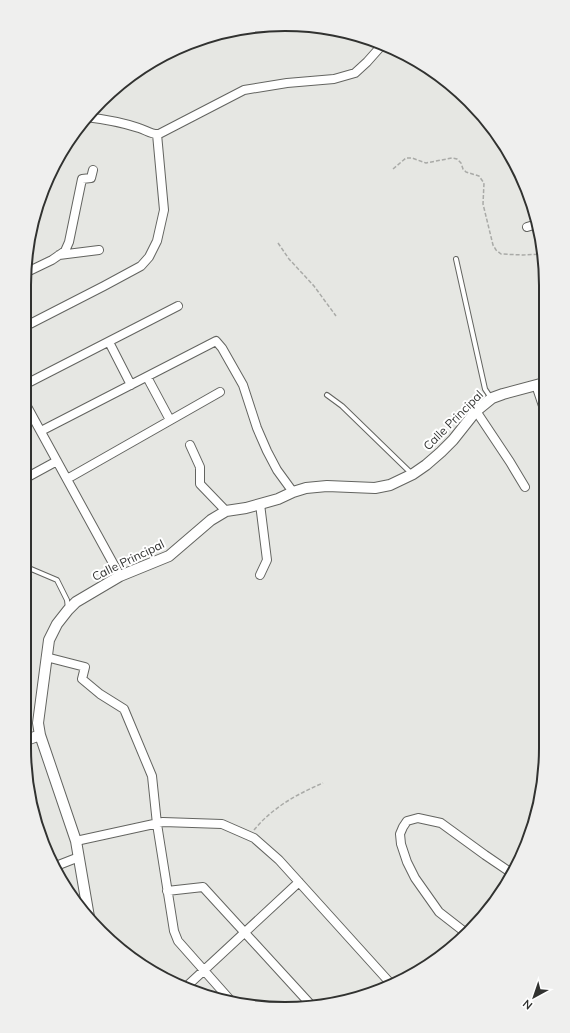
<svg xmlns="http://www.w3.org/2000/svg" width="570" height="1033" viewBox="0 0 570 1033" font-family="Mulish,sans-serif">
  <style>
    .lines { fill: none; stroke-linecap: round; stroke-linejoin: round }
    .stream { stroke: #61bbaa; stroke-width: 2.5 }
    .service-casing { stroke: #636460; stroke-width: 6 }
    .minor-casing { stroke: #636460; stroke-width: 10 }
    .tertiary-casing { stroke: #636460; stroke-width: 12 }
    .path { stroke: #a9aaa7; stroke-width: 1.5; stroke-dasharray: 4 2; stroke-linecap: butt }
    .service { stroke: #fff; stroke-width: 4 }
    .minor { stroke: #fff; stroke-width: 8 }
    .tertiary { stroke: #fff; stroke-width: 10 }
    .labels { text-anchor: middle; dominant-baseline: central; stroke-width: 4; stroke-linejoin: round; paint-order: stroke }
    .street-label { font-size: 12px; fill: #313230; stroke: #fff }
    .rim { fill: none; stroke: #313230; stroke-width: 2 }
  </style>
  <rect width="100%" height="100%" fill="#e6e7e3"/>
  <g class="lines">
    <path class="stream" d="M24,583L31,579"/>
    <defs>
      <path id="service" d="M456,259L485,389L491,398
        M327,395L342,406L412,474
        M24,566L57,580L67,600L68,609"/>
      <path id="minor" d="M86,117C103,119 121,122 139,128C146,130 152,135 159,134L244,90L287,83L334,79L355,73L367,62L383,44
        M527,227L537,224
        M59,255L99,250
        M25,273L52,260L65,251L69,242L82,179L91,178L93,170
        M24,327L104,286L141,266L149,257L157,241L164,210L157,134
        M109,342L131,385
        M147,377L170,420
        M24,385L178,306
        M536,385L544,409
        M24,401L120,576
        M476,411L510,462L525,487
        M41,431L216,341L222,348L243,385L257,428L267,451L277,470L293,492
        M190,445L200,467V484L226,511
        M24,479L57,461
        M67,479L220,392
        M260,575L267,560L260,504
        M46,657L85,667L82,679L100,694L124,709L152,776L157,824L174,931L178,941L232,1002
        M76,841L163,822L222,824L254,838L279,860L392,985
        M56,866L79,857
        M167,891L203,887L312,1006
        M466,933L439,912L415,878L407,862L401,844L400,834L403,827L407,821L418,818L441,823L485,855L513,874
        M187,986L299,882"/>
      <path id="tertiary" d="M24,741L40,735
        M89,917L76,841L40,735L38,723L49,640L57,624L68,610L76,602L120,576L169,556L211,520L226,511L246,508L278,499L293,492L306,488L327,486L375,488L390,485L413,474L426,465L441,452L453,440L476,411L492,398L503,394L544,383"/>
    </defs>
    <use href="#service" class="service-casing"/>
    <use href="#minor" class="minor-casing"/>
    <use href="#tertiary" class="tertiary-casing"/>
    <path class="path" d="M393,169L406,158H412L426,163L452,158L457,159L461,163L463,169L466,172L479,176L484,183L483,204L493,245L496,250L501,254L523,255L544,254
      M278,243L289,259L314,286L336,316
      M254,830C272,808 297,794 323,783"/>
    <use href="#service" class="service"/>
    <use href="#minor" class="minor"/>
    <use href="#tertiary" class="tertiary"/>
  </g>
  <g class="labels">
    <g class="street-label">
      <text transform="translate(453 420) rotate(-45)">Calle Principal</text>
      <text transform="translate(128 560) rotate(-26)">Calle Principal</text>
    </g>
  </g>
  <path d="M0 0H570V1033H0ZM285 31H285A254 254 0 0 1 539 285V748A254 254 0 0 1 285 1002H285A254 254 0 0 1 31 748V285A254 254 0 0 1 285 31Z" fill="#efefee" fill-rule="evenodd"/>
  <path class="rim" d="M285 31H285A254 254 0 0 1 539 285V748A254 254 0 0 1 285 1002H285A254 254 0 0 1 31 748V285A254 254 0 0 1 285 31Z"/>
  <g transform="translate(534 997) rotate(220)" stroke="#ffffff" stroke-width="3" paint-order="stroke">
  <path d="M0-3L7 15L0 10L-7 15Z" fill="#313230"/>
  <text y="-6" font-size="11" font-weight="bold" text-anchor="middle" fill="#313230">N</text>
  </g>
</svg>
